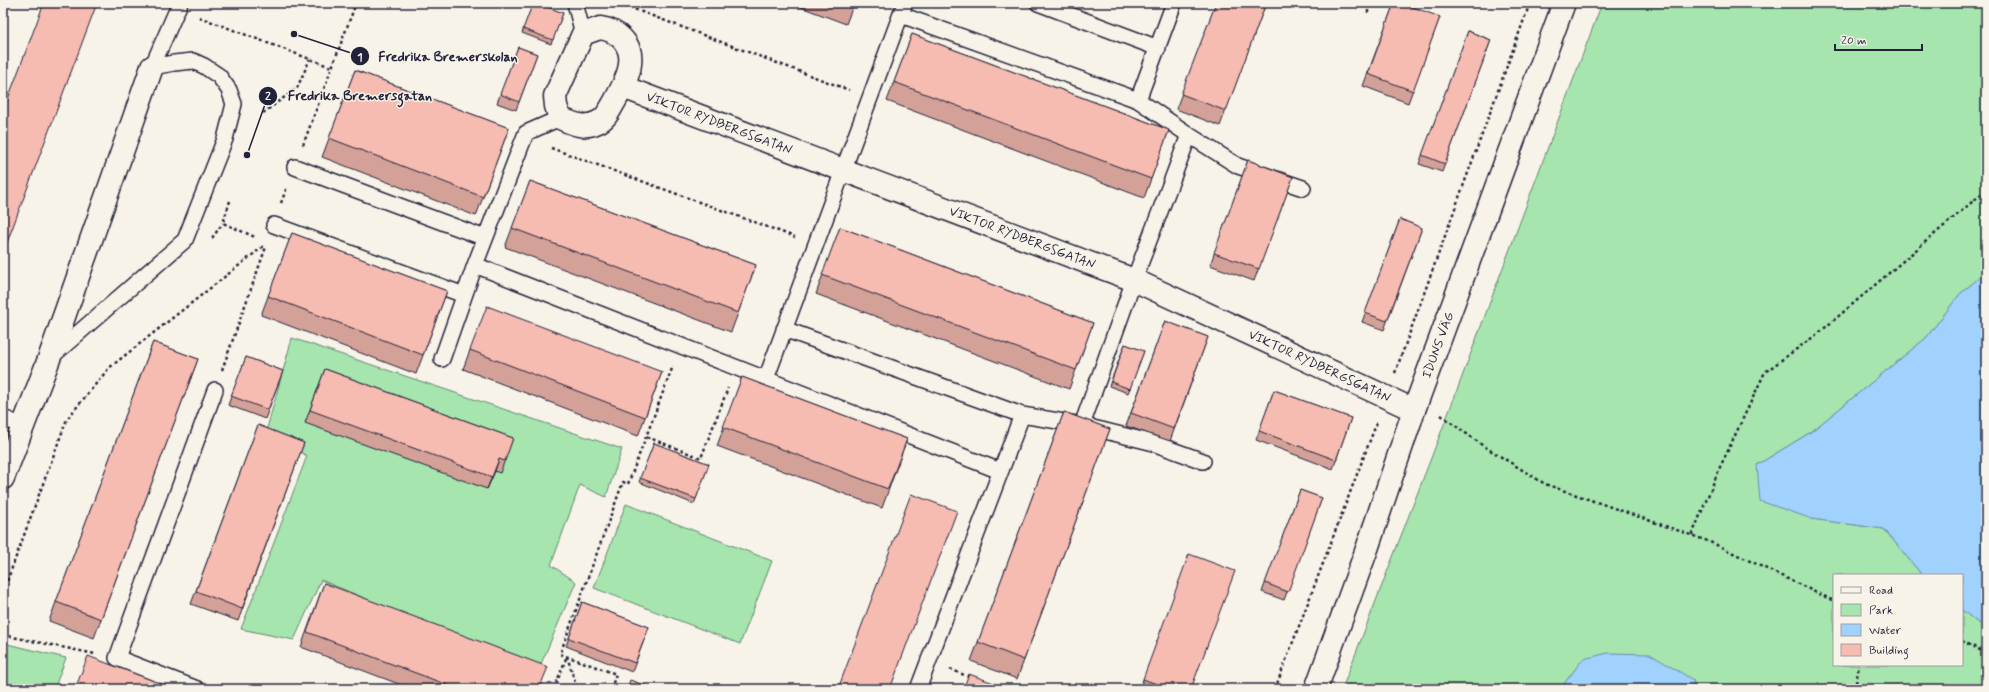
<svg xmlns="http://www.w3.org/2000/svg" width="1989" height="692" viewBox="0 0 1989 692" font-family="Mynerve,sans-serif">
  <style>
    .green { fill: #a6e5ad; stroke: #648474 }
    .water { fill: #a0d2fd; stroke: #6e8caf }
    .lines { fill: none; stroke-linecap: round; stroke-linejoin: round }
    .lane-casing { stroke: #22223b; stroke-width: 18 }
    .street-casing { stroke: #22223b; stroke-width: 25 }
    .secondary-casing { stroke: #22223b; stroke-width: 25 }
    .path { stroke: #22223b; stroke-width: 2.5; stroke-dasharray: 3 3; stroke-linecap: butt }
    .lane { stroke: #f7f3e8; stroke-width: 15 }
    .street { stroke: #f7f3e8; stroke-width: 22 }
    .secondary { stroke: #f7f3e8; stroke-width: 22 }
    .wall { fill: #d4a198; stroke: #22223b }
    .shaded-wall { fill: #ac837c; stroke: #22223b }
    .building { fill: #f6bbb1; stroke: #22223b }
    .labels { text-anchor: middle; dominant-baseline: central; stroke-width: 3; stroke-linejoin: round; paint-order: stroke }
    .street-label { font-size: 13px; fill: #22223b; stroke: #f7f3e8 }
    .leader { fill: none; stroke: #22223b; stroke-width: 1.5 }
    .callout-dot { fill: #22223b; stroke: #f7f3e8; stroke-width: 1.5 }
    .mark-label { font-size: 12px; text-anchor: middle; font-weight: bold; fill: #fff }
    .callout-label { font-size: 14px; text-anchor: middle; font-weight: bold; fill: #22223b; stroke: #f7f3e8; stroke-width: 3; stroke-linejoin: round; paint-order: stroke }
  </style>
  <rect width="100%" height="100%" fill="#f7f3e8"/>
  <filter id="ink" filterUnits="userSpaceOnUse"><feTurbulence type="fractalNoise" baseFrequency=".025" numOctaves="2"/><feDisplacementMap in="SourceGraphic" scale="8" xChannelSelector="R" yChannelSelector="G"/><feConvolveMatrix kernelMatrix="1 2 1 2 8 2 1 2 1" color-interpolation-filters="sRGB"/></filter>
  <g filter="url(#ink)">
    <path class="green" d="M1602,3H1986V272L1960,294L1926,338L1811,432L1757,465L1812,519L1884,529L1922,575H1834V665H1962V610L1977,622L1986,627V689H1695L1693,680L1583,659L1560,689H1342L1453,401Z
      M292,338L622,449L606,497L580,485L551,565L576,582L538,671L321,580L294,640L241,629L307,456L266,432Z
      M626,504L772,561L740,644L594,588Z
      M3,643L66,658L54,689H3Z"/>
    <path class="water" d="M1986,272V627L1977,622L1962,610V575H1922L1884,529L1812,519L1760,501L1757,465L1811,432L1926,338L1960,294Z
      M1608,653L1650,654L1693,680L1695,689H1560L1583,659Z"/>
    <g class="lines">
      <defs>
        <path id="lane" d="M575,3L583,34
          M1038,3L1158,48
          M901,15L1138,100L1174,3
          M152,67L180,3
          M1189,135L1238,166L1303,188
          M295,167L485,238
          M274,225L464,295
          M475,265L1000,471
          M784,329L1022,415L918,689
          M51,357L185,240L225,139L234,104L229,90L219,76L204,66L193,61L174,63L152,67
          M442,359L475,265L526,133L560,118
          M766,379L905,3
          M1022,415L1082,425L1134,280L1189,135L1138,100
          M3,418L23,426
          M1089,427L1150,442L1203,461
          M197,689L117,658L215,390"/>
        <g id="street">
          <path d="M600,28C617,30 633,44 630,64C629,76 621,90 615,101C610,109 607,118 598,122C584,129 573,124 560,118L556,106L555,96L583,34Z"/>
          <path id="s1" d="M623,87L1134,280L1414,410"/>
          <path d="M3,478L49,359L152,67"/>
        </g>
        <g id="secondary">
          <path id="s2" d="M1316,689L1368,546L1414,410L1564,3"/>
        </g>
      </defs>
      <use href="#lane" class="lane-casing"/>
      <use href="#street" class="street-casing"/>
      <use href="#secondary" class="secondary-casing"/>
      <path class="path" d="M618,3L849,90
        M1368,13V3
        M199,17L331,67
        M263,113L297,88L310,59
        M303,145L356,3
        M551,148L795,237
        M230,201L223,223L255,237
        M281,203L287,187
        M212,238L223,223
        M222,370L266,247
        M1395,373L1530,3
        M1441,415L1482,445L1545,484L1708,541L1834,601
        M647,437L701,458L728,388
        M1692,535L1720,467L1765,372L1820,332L1986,190
        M3,592L67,419L109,368L265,245
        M3,635L95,654
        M1962,641L1986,653
        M567,656L577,689
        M950,669L969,677
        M554,689L567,656
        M611,689L616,674L560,654L623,482L628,484L673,366
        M1275,689L1377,422
        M1855,689L1859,665"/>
      <use href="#lane" class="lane"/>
      <use href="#street" class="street"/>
      <use href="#secondary" class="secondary"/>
    </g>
    <path class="wall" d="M533,3L563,13L551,44L522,33Z
      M790,3H854L846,24Z
      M1216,3H1266L1220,126L1176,109Z
      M1394,3L1440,17L1408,103L1363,86Z
      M1468,31L1491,40L1442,172L1419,164Z
      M912,34L1169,130L1144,198L887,101Z
      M518,47L537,54L516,110L497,103Z
      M355,70L509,128L476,216L322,157Z
      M1248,160L1293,177L1254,281L1210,265Z
      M530,181L756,265L731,332L505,247Z
      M1400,219L1422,228L1384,330L1362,322Z
      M840,227L1093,323L1069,389L816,294Z
      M292,233L447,291L416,374L261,315Z
      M1165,321L1208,337L1170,441L1126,426Z
      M153,342L198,359L94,638L49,621Z
      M1125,344L1144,351L1128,393L1109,386Z
      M470,350L662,372L638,436L463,369Z
      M246,357L283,371L265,419L228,405Z
      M325,369L513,438L500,473L495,471L487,489L305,423Z
      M742,377L907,439L882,508L717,446Z
      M1274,390L1351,418L1333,469L1256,440Z
      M1064,412L1110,429L1017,679L971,661Z
      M258,425L304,443L238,621L191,604Z
      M654,443L709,464L694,504L639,482Z
      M1300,490L1322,498L1284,600L1262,592Z
      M324,583L540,689H412L301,647Z
      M582,602L649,627L632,672L566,646Z
      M1143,679L1191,689H1140Z"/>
    <path class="shaded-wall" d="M499,459L495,471L487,489L492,477Z"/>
    <path class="building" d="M44,3H97L3,253V112Z
      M533,3H537L563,13L553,40L523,29Z
      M847,3H854L853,5Z
      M1216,3H1266L1226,111L1181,94Z
      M1394,3H1402L1440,17L1413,91L1368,74Z
      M1468,31L1491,40L1445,164L1422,155Z
      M912,34L1169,130L1151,179L894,82Z
      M518,47L537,54L519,102L500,94Z
      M355,70L509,128L483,197L329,138Z
      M1248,160L1293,177L1259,269L1214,253Z
      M530,181L756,265L738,313L512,228Z
      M1400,219L1422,228L1387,321L1365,313Z
      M840,227L1093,323L1076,370L822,275Z
      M292,233L447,291L423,355L268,296Z
      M487,306L662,372L645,417L470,350Z
      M1165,321L1208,337L1174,429L1131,413Z
      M153,342L198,359L101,619L56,602Z
      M1125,344L1144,351L1130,389L1111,382Z
      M246,357L283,371L268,410L231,396Z
      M325,369L513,438L505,461L499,459L492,477L310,410Z
      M742,377L907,439L888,489L723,427Z
      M1274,390L1351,418L1336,460L1259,431Z
      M1064,412L1110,429L1024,660L978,642Z
      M258,425L304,443L242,609L196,591Z
      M654,443L709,464L696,499L640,478Z
      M1300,490L1322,498L1288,592L1265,583Z
      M911,494L957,511L890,689H838Z
      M1189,554L1235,571L1191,689H1170L1143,679Z
      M324,583L548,667L539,689H458L307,632Z
      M582,602L649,627L635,663L569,638Z
      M88,656L175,689H75Z
      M969,674L1010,689H963Z
      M630,680L655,689H627Z"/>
  </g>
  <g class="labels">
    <g class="street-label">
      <text stroke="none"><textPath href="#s1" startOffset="103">VIKTOR RYDBERGSGATAN</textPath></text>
      <text stroke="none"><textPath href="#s1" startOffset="427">VIKTOR RYDBERGSGATAN</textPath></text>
      <text stroke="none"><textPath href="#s2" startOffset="365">IDUNS VÄG</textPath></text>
      <text stroke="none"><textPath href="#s1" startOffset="751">VIKTOR RYDBERGSGATAN</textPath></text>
    </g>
  </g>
  <path class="leader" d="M294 34L360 56M247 155L268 96"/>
  <g class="callout-dot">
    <circle cx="294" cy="34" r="4"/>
    <circle cx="247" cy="155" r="4"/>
    <circle cx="360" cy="56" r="10"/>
    <circle cx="268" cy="96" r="10"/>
  </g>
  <g class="mark-label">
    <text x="360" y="61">1</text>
    <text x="268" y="100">2</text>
  </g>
  <g class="callout-label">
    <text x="448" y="61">Fredrika Bremerskolan</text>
    <text x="360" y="100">Fredrika Bremersgatan</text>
  </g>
  <rect width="1989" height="692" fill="none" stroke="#f7f3e8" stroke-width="16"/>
  <rect x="8" y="8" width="1973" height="676" fill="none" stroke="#22223b" stroke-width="1.5" filter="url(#ink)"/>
  <rect x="1833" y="574" width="130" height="92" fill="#f7f3e8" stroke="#a29fa3"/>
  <rect x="1841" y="587" width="20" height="6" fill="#f7f3e8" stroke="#a29fa3"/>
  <text x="1869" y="594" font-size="12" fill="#22223b">Road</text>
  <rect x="1841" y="604" width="20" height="12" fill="#a6e5ad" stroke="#a29fa3"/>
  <text x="1869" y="614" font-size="12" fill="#22223b">Park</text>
  <rect x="1841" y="624" width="20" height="12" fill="#a0d2fd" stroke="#a29fa3"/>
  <text x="1869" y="634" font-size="12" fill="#22223b">Water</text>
  <rect x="1841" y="644" width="20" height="12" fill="#f6bbb1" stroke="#a29fa3"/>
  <text x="1869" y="654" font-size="12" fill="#22223b">Building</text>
  <path d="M1835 44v6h87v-6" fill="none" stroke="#22223b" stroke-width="2"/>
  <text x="1841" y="44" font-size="12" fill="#22223b" stroke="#f7f3e8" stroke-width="3" paint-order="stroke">20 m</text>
</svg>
